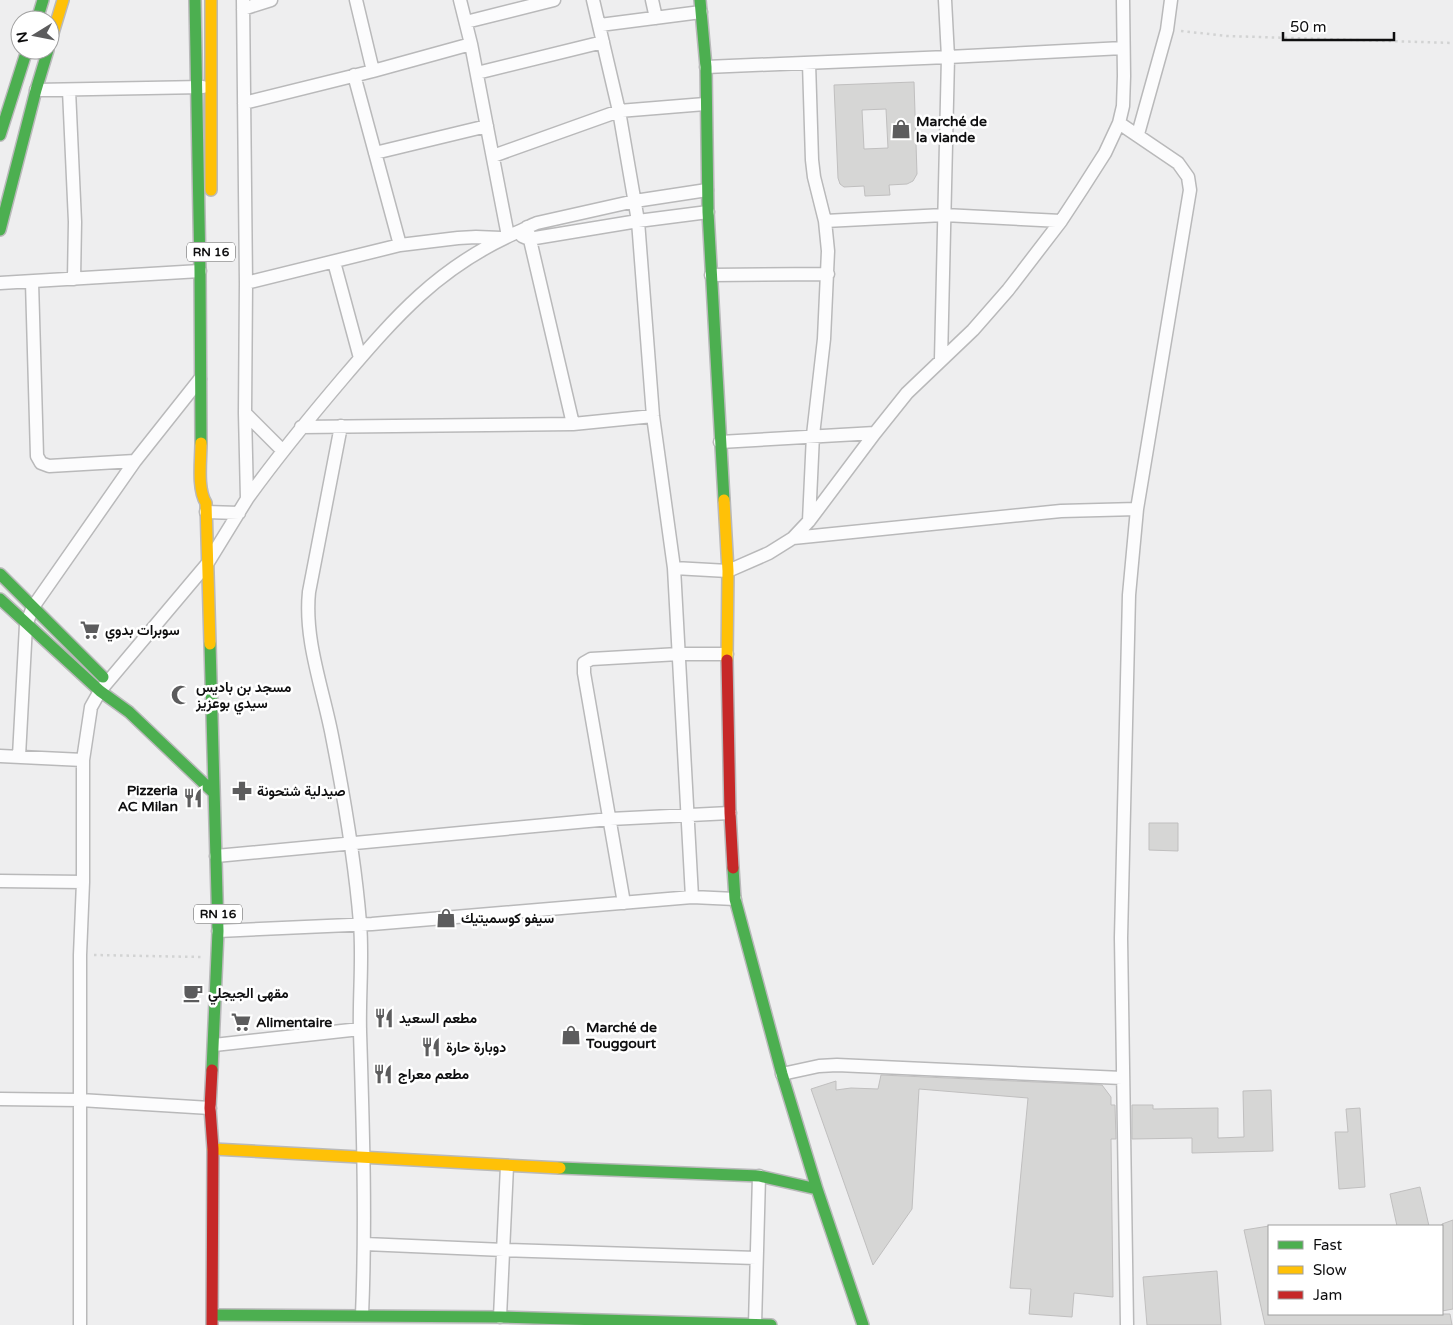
<svg xmlns="http://www.w3.org/2000/svg" width="1453" height="1325" viewBox="0 0 1453 1325" font-family="'Varela Round',Vazirmatn,sans-serif">
  <style>
    .building { fill: #d6d6d5; stroke: #c0bfbf; fill-rule: evenodd }
    .lines { fill: none; stroke-linecap: round; stroke-linejoin: round }
    .street-casing { stroke: #b9b9ba; stroke-width: 15 }
    .fast-casing { stroke: #b9b9ba; stroke-width: 14 }
    .slow-casing { stroke: #b9b9ba; stroke-width: 14 }
    .jam-casing { stroke: #b9b9ba; stroke-width: 14 }
    .path { stroke: #d2d3d3; stroke-width: 2.5; stroke-dasharray: 2.5 4; stroke-linecap: butt }
    .street { stroke: #fcfcfd; stroke-width: 12 }
    .fast { stroke: #4caf50; stroke-width: 11 }
    .slow { stroke: #ffc107; stroke-width: 11 }
    .jam { stroke: #c62828; stroke-width: 11 }
    .labels { text-anchor: middle; dominant-baseline: central; stroke-width: 5; stroke-linejoin: round; paint-order: stroke }
    .shield { fill: #fff; stroke: #565657; stroke-width: 1 }
    .shield-label { font-size: 12px; font-weight: bold; fill: #0e0e0f }
    .poi-label { font-size: 14px; font-weight: bold; fill: #0e0e0f; stroke: #fff; text-anchor: start }
  </style>
  <rect width="100%" height="100%" fill="#eeeeef"/>
  <path class="building" d="M914,82L917,174L913,181L907,184L889,185L890,195L865,196L864,186L844,187L840,184L838,178L834,85ZM886,109L888,148L864,149L862,110Z
    M1149,823H1178V851L1149,850Z
    M881,1075L1102,1085L1111,1097V1105H1115L1116,1139H1111L1113,1297L1074,1293L1072,1317L1029,1314L1031,1289L1010,1288L1028,1098L919,1089L912,1209L873,1265L811,1089L836,1081V1090L851,1088L878,1089Z
    M1271,1090L1273,1151L1192,1153V1138L1132,1139V1105H1153V1109L1218,1108V1138L1244,1137L1243,1091Z
    M1360,1108L1365,1187L1339,1189L1335,1132H1348L1346,1109Z
    M1420,1187L1429,1226H1397L1390,1194Z
    M1453,1220V1309L1442,1311V1224Z
    M1269,1226V1314H1450L1452,1325H1265L1244,1230Z
    M1217,1271L1221,1325H1147L1143,1277Z"/>
  <g class="lines">
    <defs>
      <path id="street" d="M356,0L373,71
        M460,0L471,44L508,236
        M593,0L619,111L638,221L653,416L674,568L728,571L769,553L793,538L809,521L875,433L907,393L973,330L1008,290L1061,221L1082,189L1105,153L1119,123L1123,106L1124,76L1123,0
        M652,0L656,18
        M243,9L271,0
        M466,22L554,0
        M600,25L701,12
        M809,63L812,160L814,177L825,221L828,251L824,339L813,435L809,521
        M706,67L948,57L1123,48
        M477,73L603,42
        M354,75L400,245
        M36,90L203,87
        M69,90L75,222L74,279
        M244,103L373,71L471,44
        M1119,123L1178,163L1188,177L1190,190L1137,509L1129,595L1121,938L1127,1325
        M1138,134L1167,30L1171,0
        M375,153L487,126
        M493,156L619,111L705,104
        M825,221L944,215L1061,221
        M527,227L573,424
        M522,236L529,239L638,221L708,212
        M334,262L360,358
        M711,275L828,274
        M32,282L37,456L41,463L49,466L135,461
        M0,283L200,271
        M246,283L400,245L458,238L476,237L501,238
        M941,360L948,57L945,0
        M245,413L282,450
        M341,426L309,592C304,640 323,689 332,736C344,797 355,861 360,923C363,959 359,996 360,1032C363,1127 366,1221 362,1315
        M301,427L573,424L653,416
        M720,442L875,433
        M247,499C277,457 310,417 344,377C396,316 438,268 513,234C522,231 529,226 537,223L635,201L707,190
        M206,512L239,513
        M793,538L1061,511L1137,509
        M674,568L692,897
        M0,756L83,760
        M19,756L26,625L33,607L135,461L200,379
        M216,856L610,819L730,813
        M0,881L83,882
        M624,903L584,673V663L591,659L679,654H727
        M218,931L372,924L692,897L735,899
        M214,1045L360,1029
        M782,1074L819,1066L837,1065L1122,1078
        M0,1099L80,1100L210,1108
        M365,1244L504,1250L756,1258
        M500,1317L507,1166
        M80,1325V955L83,882V760L91,707L100,691L207,564L247,499L245,413L246,283L243,0
        M755,1325L759,1176"/>
      <path id="fast" d="M195,0L200,271L201,443
        M700,0L706,67L708,212L724,500
        M37,20L43,0
        M0,135L27,50
        M0,230L36,90L48,50
        M0,574L103,677
        M0,599L100,691L129,712L214,793
        M210,644L218,931L212,1070
        M733,868L735,899L782,1074L817,1189
        M560,1168L759,1176L817,1189L863,1325
        M213,1315L500,1317L771,1325"/>
      <path id="slow" d="M211,0V190
        M50,43L63,0
        M201,443C201,460 197,489 206,503L210,644
        M724,500L728,571L727,660
        M213,1149L560,1168"/>
      <path id="jam" d="M727,660L730,813L733,868
        M212,1325L213,1149L210,1108L212,1070"/>
    </defs>
    <use href="#street" class="street-casing"/>
    <use href="#fast" class="fast-casing"/>
    <use href="#slow" class="slow-casing"/>
    <use href="#jam" class="jam-casing"/>
    <path class="path" d="M1181,31L1227,36L1453,43
      M94,955L201,957"/>
    <use href="#street" class="street"/>
    <use href="#fast" class="fast"/>
    <use href="#slow" class="slow"/>
    <use href="#jam" class="jam"/>
  </g>
  <defs>
    <symbol id="shop-bare" viewBox="-9 -9 18 18"><path d="M-5-2.5h2.3a2.7 3.5 0 0 1 5.4 0H5L5.5 6h-11ZM-1.5-2.5h3a1.5 2.3 0 0 0-3 0Z" fill="#5c5c5d" stroke="#fff" stroke-width="2.5" paint-order="stroke"/></symbol>
    <symbol id="supermarket-bare" viewBox="-9 -9 18 18"><path d="M-6-5.5h2.5l.6 2H6L4.5 2H-2.5L-4.4-4H-6ZM-1.5 3.2a1.3 1.3 0 1 0 .1 0ZM3 3.2a1.3 1.3 0 1 0 .1 0Z" fill="#5c5c5d" stroke="#fff" stroke-width="2.5" paint-order="stroke"/></symbol>
    <symbol id="mosque-bare" viewBox="-9 -9 18 18"><path d="M3.5-4.9A6 6 0 1 0 3.5 4.9A5 5 0 1 1 3.5-4.9Z" fill="#5c5c5d" stroke="#fff" stroke-width="2.5" paint-order="stroke"/></symbol>
    <symbol id="pharmacy-bare" viewBox="-9 -9 18 18"><path d="M-2-6h4v4h4v4h-4v4h-4v-4h-4v-4h4Z" fill="#5c5c5d" stroke="#fff" stroke-width="2.5" paint-order="stroke"/></symbol>
    <symbol id="restaurant-bare" viewBox="-9 -9 18 18"><path d="M-5-6h1v4h1v-4h1v4h1v-4h1v5L-1.5 .5V6h-2V.5L-5-1ZM5-6V6H3V1.5H1.5Q1.5-4 5-6Z" fill="#5c5c5d" stroke="#fff" stroke-width="2.5" paint-order="stroke"/></symbol>
    <symbol id="cafe-bare" viewBox="-9 -9 18 18"><path d="M-5.5-4.5H6V0H3Q3 3.5 0 3.5H-2.5Q-5.5 3.5-5.5 0ZM3-3.2v2h1.7v-2ZM-6 4.5H4V6H-6Z" fill="#5c5c5d" stroke="#fff" stroke-width="2.5" paint-order="stroke"/></symbol>
  </defs>
  <g fill-rule="evenodd">
    <use href="#shop-bare" x="887" y="115" width="28" height="28"/>
    <use href="#supermarket-bare" x="76" y="616" width="28" height="28"/>
    <use href="#mosque-bare" x="167" y="681" width="28" height="28"/>
    <use href="#pharmacy-bare" x="228" y="777" width="28" height="28"/>
    <use href="#restaurant-bare" x="179" y="784" width="28" height="28"/>
    <use href="#shop-bare" x="432" y="904" width="28" height="28"/>
    <use href="#cafe-bare" x="179" y="979" width="28" height="28"/>
    <use href="#restaurant-bare" x="370" y="1004" width="28" height="28"/>
    <use href="#supermarket-bare" x="227" y="1008" width="28" height="28"/>
    <use href="#shop-bare" x="557" y="1021" width="28" height="28"/>
    <use href="#restaurant-bare" x="417" y="1033" width="28" height="28"/>
    <use href="#restaurant-bare" x="369" y="1060" width="28" height="28"/>
  </g>
  <g class="labels">
    <g class="shield">
      <rect x="187" y="242.5" width="48" height="19" rx="4"/>
      <rect x="194" y="904.5" width="48" height="19" rx="4"/>
    </g>
    <g class="shield-label">
      <text x="211" y="252">RN 16</text>
      <text x="218" y="914">RN 16</text>
    </g>
    <g class="poi-label">
      <text x="916" y="121">Marché de<tspan x="916" dy="16">la viande</tspan></text>
      <text x="105" y="630">سوبرات بدوي</text>
      <text x="196" y="687">مسجد بن باديس<tspan x="196" dy="16">سيدي بوعزيز</tspan></text>
      <text x="178" y="790" text-anchor="end">Pizzeria<tspan x="178" dy="16">AC Milan</tspan></text>
      <text x="257" y="791">صيدلية شتحونة</text>
      <text x="461" y="918">سيفو كوسميتيك</text>
      <text x="208" y="993">مقهى الجيجلي</text>
      <text x="399" y="1018">مطعم السعيد</text>
      <text x="256" y="1022">Alimentaire</text>
      <text x="586" y="1027">Marché de<tspan x="586" dy="16">Touggourt</tspan></text>
      <text x="446" y="1047">دوبارة حارة</text>
      <text x="398" y="1074">مطعم معراج</text>
    </g>
  </g>
  <rect x="1268" y="1225" width="175" height="90" fill="#ffffff" stroke="#9f9f9f"/>
  <rect x="1278" y="1241" width="25" height="8" fill="#4caf50" stroke="#9f9f9f"/>
  <text x="1313" y="1250" font-size="15" fill="#0e0e0f">Fast</text>
  <rect x="1278" y="1266" width="25" height="8" fill="#ffc107" stroke="#9f9f9f"/>
  <text x="1313" y="1275" font-size="15" fill="#0e0e0f">Slow</text>
  <rect x="1278" y="1291" width="25" height="8" fill="#c62828" stroke="#9f9f9f"/>
  <text x="1313" y="1300" font-size="15" fill="#0e0e0f">Jam</text>
  <g transform="translate(35 35) rotate(260)"><circle r="24" fill="#ffffff" stroke="#9f9f9f"/>
  <path d="M0-4L9 19L0 12L-9 19Z" fill="#5c5c5d"/>
  <text y="-8" font-size="14" font-weight="bold" text-anchor="middle" fill="#0e0e0f">N</text>
  </g>
  <path d="M1283 32v8h111v-8" fill="none" stroke="#0e0e0f" stroke-width="2.5"/>
  <text x="1290" y="32" font-size="15" fill="#0e0e0f" stroke="#ffffff" stroke-width="4" paint-order="stroke">50 m</text>
</svg>
